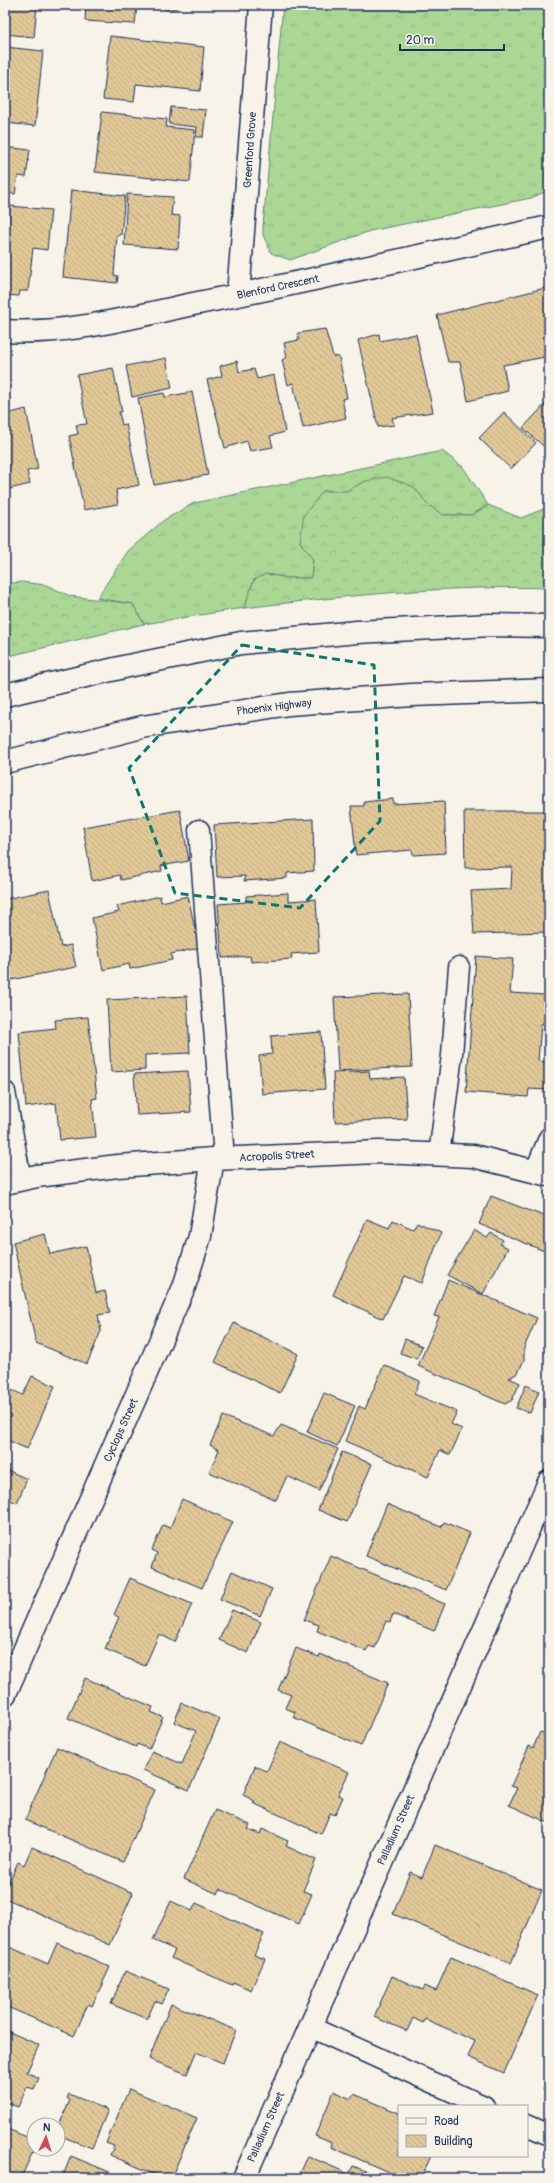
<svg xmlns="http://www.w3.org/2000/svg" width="554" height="2183" viewBox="0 0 554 2183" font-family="Pangolin,sans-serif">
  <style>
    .grass { fill: url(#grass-tufts); stroke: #63837a }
    .forest { fill: url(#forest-crowns); stroke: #63837a }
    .building { fill: url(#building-back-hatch); stroke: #1b2f5e }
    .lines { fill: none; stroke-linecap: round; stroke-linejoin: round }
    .service-casing { stroke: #1b2f5e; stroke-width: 23 }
    .minor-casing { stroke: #1b2f5e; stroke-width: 25 }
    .secondary-casing { stroke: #1b2f5e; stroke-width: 25 }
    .service { stroke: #f7f3e8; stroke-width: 20 }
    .minor { stroke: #f7f3e8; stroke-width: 22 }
    .secondary { stroke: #f7f3e8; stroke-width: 22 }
    .marked { fill: none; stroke: #0f766e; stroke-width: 3; stroke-dasharray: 8 5; stroke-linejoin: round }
    .labels { text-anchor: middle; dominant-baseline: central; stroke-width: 4; stroke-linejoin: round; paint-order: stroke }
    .street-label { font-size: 11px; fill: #1b2f5e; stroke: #f7f3e8 }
  </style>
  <defs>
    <pattern id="grass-tufts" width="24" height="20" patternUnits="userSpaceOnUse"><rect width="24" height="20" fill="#abd795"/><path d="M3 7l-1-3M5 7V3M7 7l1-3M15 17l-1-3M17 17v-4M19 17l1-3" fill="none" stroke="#93b983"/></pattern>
    <pattern id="forest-crowns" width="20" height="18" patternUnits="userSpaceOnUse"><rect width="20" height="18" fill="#abd795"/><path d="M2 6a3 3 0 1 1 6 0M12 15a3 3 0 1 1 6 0" fill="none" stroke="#93b983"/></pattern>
    <pattern id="building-back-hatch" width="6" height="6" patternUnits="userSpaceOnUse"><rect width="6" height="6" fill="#e1c897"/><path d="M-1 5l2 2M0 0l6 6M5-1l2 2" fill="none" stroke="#c0ac85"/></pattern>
  </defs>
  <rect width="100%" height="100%" fill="#f7f3e8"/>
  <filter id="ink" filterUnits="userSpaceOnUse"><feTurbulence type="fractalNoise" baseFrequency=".025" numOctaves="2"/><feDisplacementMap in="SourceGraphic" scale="8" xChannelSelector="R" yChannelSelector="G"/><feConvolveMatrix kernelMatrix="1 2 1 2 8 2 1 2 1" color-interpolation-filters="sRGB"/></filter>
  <g filter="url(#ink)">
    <path class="grass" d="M283,5H549V190L531,198L370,231L290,260L271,253L263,235V226Z
      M442,451L463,467L488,505L472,515H443L427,504L414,487L366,481L346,491H323L300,542L313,559L311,578H288L266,574L254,580L244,608L144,624L133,604L97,598L128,551L164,520L194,503Z"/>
    <path class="forest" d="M387,477L414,487L427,504L443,515H472L488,505L521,518L546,508L549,512V588C447,585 345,596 244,608L254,580L266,574L288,578H311L313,559L300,542L304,515L323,491H346L366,481Z
      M21,582L46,585L70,596L133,604L144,624L5,657V584Z"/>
    <path class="building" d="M5,5H37L34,37L5,34Z
      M86,5H137L135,24L85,21Z
      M178,5L177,8L167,10L157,5Z
      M110,36L204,47L200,91L136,84L134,102L103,99Z
      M5,47L43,51L35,126L5,123Z
      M171,107L206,110L203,137H196L197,127L169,124Z
      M102,112L167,119L166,127L195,130L190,182L95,172Z
      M5,147L30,150L26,177L18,176L15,194L5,193Z
      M71,190L125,196L121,235H117L114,275L118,276L117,283L63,277Z
      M127,194L173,197L171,215L180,216L178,249L124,245Z
      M10,206L51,210L47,250L33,248L28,291H20L19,296L5,295V236L7,237Z
      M549,287V340L545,341V357L503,365L508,391L468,401L460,362H448L437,315Z
      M325,329L333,356L339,357L347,398L342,399L346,418L303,428L293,383L288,385L282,360L287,357L284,343L299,340L298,333Z
      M379,334L380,341L416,334L433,412L392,418L394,425L378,427L358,340Z
      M166,358L172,388L132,397L126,366Z
      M237,361L239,372L254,369L257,379L274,375L285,432L270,436L273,447L250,451L247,441L225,448L207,380L222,376L220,366Z
      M113,368L122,412H119L122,425L126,424L139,485L116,490L118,504L84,510L69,436L78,434L76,425L87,424L77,375Z
      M192,392L208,475L154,485L138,398L164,393L165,397Z
      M549,400V451L523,428Z
      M5,407L7,414L26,409L38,469L27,471L30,484L5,490Z
      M504,412L536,443L511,469L479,438Z
      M393,799V804L444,801L446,853L413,855L412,850L356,855L351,806H364V802Z
      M180,810L189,861L161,866L162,871L121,880L120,875L92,881L83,827Z
      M464,811H549V932L474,934L471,891L511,889L512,867L465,868Z
      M313,819L314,871L287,873V878L244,881L245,876L217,877L214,825Z
      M49,890L61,947L71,945L76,967L6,981L5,899Z
      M288,893V901L316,899L319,952L291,954L292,959L251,962L250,956L222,958L218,904L246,902V896Z
      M160,896L161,902L188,896L199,948L171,954L172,960L130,969L129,964L103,970L92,918L119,912L117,906Z
      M476,956L513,959L510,993L546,995L544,1023L541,1024L538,1061L549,1062L547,1090L529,1089L528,1097L466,1092Z
      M408,994L412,1067L338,1071L334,997Z
      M187,996L190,1053L145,1055V1070L111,1072L107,1000Z
      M88,1017L97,1098L92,1099L96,1137L60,1140L56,1103L26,1107L19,1032L56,1028L55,1020Z
      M321,1032L325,1089L262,1094L259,1056L272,1054L271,1036Z
      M188,1071L191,1112L137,1115L134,1074Z
      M369,1071L370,1079L404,1077L407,1119L335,1122L333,1073Z
      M491,1196L549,1218V1253L479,1224Z
      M367,1219L389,1228L393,1220L413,1229L417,1222L441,1233L422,1283L404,1276L383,1319L333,1295Z
      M474,1230L487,1238L491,1233L503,1240L500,1244L508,1248L483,1294L447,1275Z
      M45,1234L50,1254L86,1246L96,1293L105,1291L110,1313L98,1315L101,1331L87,1364L36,1343L13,1242Z
      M448,1280L537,1318L524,1348V1360L518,1373L509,1378L520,1383L512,1400L505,1404L418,1366L439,1317L434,1316Z
      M234,1323L298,1354L280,1393L215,1362Z
      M405,1339L422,1346L417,1359L400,1353Z
      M384,1365L420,1381L414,1394L457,1412L451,1424L462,1429L450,1455L440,1450L428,1477L345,1441L359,1406L365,1409Z
      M32,1376L55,1386L27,1449L5,1439V1387L23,1395Z
      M526,1385L539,1391L530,1413L516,1408Z
      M324,1393L355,1406L337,1446L307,1432Z
      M223,1416L274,1436L281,1425L338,1449L319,1491L287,1476L276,1500L209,1472L219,1450L210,1445Z
      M342,1452L372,1464L347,1522L318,1510Z
      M5,1469L27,1479L17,1503L8,1499L5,1506Z
      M182,1499L233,1522L202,1588L152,1567L157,1553L152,1550L163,1525L170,1528Z
      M387,1504L441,1527L444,1522L470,1533L446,1590L366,1556Z
      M5,1555L9,1556L5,1567Z
      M331,1556L445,1604L434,1631L393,1614L390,1622L386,1621L375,1648L369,1646L366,1651L317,1631L319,1625L304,1620Z
      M232,1571L272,1589L260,1616L220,1599Z
      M130,1578L192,1604L175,1642L159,1634L145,1666L105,1649L119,1617L114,1615Z
      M232,1610L261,1622L248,1653L219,1640Z
      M296,1648L319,1657L320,1654L388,1683L361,1746L293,1717L295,1712L285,1708L291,1695L278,1690Z
      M85,1678L153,1707L151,1712L163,1717L149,1749L137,1744L136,1747L68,1718Z
      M182,1703L220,1719L189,1790L143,1770L152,1751L182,1764L196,1731L174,1722Z
      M540,1732L549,1735V1823L509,1805L517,1788L511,1786L529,1746L533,1748Z
      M280,1742L349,1772L338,1795L343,1797L335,1815L330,1813L321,1834L253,1803L255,1801L243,1795L255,1766L267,1771Z
      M57,1747L155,1790L123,1862L25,1820Z
      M215,1810L250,1825L248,1829L260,1834L262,1829L288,1841L286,1846L316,1860L303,1891L312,1894L299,1924L220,1889L218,1894L184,1879Z
      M435,1845L542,1890L511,1963L393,1914L410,1872L422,1877Z
      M32,1847L133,1893L110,1945L5,1898V1891L18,1862L24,1865Z
      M171,1901L192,1911L196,1903L264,1934L254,1955L265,1959L251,1990L233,1982L232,1985L171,1958L175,1950L153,1940Z
      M57,1943L110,1967L92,2006L88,2004L74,2036L5,2006V1945L48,1964Z
      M451,1957L538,1995L504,2073L468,2057L475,2041L425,2019L423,2023L413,2018L407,2031L374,2017L392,1976L423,1990L425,1986L436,1991Z
      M125,1971L169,1989L162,2004L155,2001L147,2019L111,2004Z
      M171,2004L236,2030L223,2063L196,2052L187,2074L149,2059Z
      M5,2030L39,2045L27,2072L39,2078L34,2089L27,2087L18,2107L5,2102Z
      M549,2065V2092L543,2090L549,2075L546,2073Z
      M129,2089L197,2118L171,2178H163L110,2155L114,2146L106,2143Z
      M334,2091L351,2099L354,2094L399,2113V2156H431L421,2178H402L331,2147L332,2143L315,2136Z
      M69,2094L108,2110L92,2148L58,2135V2128L70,2100L67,2098Z
      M5,2128L34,2140V2149L21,2178H5Z
      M71,2156L124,2178H62Z
      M308,2156L349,2174L353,2166L373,2174L371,2178H298Z
      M549,2168V2178H545Z"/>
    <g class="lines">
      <defs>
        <path id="service" d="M199,830L224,1158
          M5,1092L21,1180
          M439,1155L452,1055L459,967
          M535,1172L549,1138
          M310,2027L484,2106
          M527,2125L549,2135"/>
        <path id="minor" d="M238,295L261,5
          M5,331C68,335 132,317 193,304C312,281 431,253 549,227
          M5,1183L37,1176L118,1166L213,1159L379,1152L473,1156L549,1175
          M5,1694L184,1287L200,1236L213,1159
          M244,2178L549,1482"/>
        <path id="secondary" d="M5,695L128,666L241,643L357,632L491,625L549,626
          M5,762L142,727L289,704L412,695L549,690"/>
      </defs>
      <use href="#service" class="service-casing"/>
      <use href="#minor" class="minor-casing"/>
      <use href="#secondary" class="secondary-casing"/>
      <use href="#service" class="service"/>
      <use href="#minor" class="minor"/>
      <use href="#secondary" class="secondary"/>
    </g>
  </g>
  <path class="marked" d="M242,645L374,665L380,821L300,908L175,893L129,768Z"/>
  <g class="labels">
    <g class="street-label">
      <text transform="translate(250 150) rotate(-86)">Greenford Grove</text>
      <text transform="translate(278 287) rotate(-12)">Blenford Crescent</text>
      <text transform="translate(274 707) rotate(-7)">Phoenix Highway</text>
      <text transform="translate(277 1156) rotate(-3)">Acropolis Street</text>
      <text transform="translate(121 1430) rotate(-66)">Cyclops Street</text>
      <text transform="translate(396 1830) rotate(-66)">Palladium Street</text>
      <text transform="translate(266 2127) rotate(-66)">Palladium Street</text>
    </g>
  </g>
  <rect width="554" height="2183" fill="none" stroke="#f7f3e8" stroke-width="20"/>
  <rect x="10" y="10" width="534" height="2163" fill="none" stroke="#1b2f5e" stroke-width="1.5" filter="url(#ink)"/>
  <rect x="398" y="2105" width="130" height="52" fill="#f7f3e8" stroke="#9fa5b1"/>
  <rect x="406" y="2118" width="20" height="6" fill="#f7f3e8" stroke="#9fa5b1"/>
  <text x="434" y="2125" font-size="12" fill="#1b2f5e">Road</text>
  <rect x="406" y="2135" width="20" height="12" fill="url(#building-back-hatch)" stroke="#9fa5b1"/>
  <text x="434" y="2145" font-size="12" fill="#1b2f5e">Building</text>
  <g transform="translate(46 2137) rotate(4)"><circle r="19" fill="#f7f3e8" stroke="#9fa5b1"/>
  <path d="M0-3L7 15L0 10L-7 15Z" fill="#d1495b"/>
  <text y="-6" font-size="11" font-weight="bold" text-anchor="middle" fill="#1b2f5e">N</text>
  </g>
  <path d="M400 44v6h104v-6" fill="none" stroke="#1b2f5e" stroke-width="2"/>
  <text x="406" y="44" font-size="12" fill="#1b2f5e" stroke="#f7f3e8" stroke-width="3" paint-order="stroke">20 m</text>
</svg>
